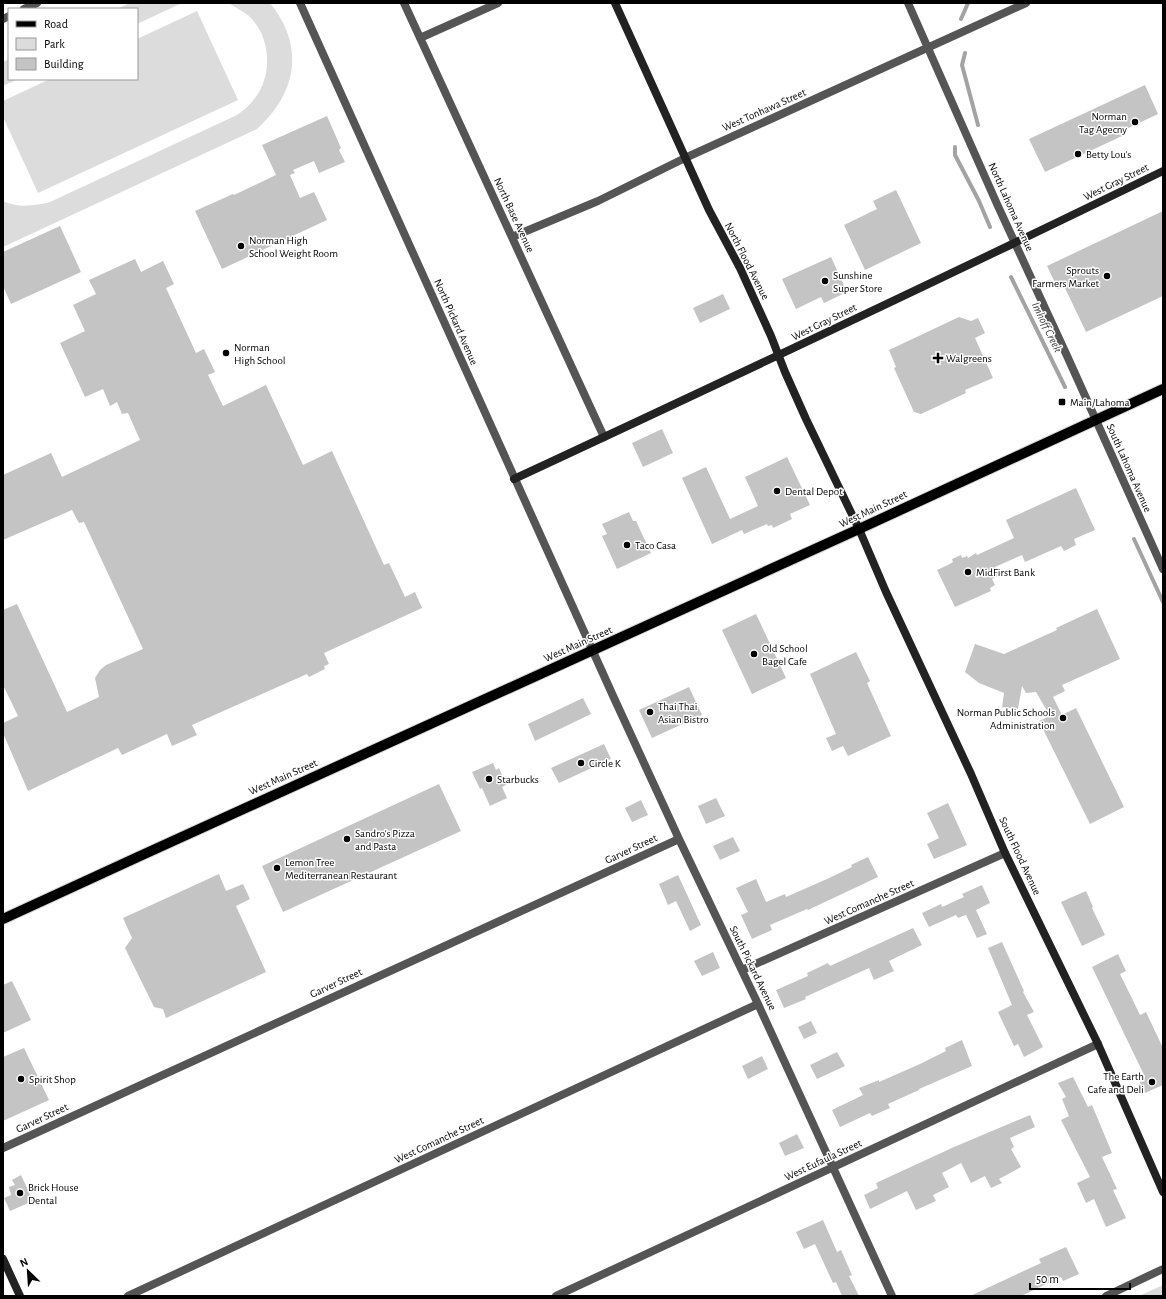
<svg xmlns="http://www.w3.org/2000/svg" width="1166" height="1299" viewBox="0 0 1166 1299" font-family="'Alegreya Sans',sans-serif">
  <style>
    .green { fill: #dcdcdc }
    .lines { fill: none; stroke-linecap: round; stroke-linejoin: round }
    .stream { stroke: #a3a3a3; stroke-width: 4 }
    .building { fill: #c4c4c4 }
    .primary-casing { stroke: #dbdbdb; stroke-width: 12 }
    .street { stroke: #555; stroke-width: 8 }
    .secondary { stroke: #222; stroke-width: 8 }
    .primary { stroke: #000; stroke-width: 10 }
    .poi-dot { fill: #000; stroke: #fff; stroke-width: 1.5 }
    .labels { text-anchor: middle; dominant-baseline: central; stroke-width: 3; stroke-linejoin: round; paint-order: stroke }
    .street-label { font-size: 11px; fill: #000; stroke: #fff }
    .poi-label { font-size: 11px; fill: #000; stroke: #fff; text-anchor: start }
    .water-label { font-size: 12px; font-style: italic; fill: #444; stroke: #fff }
  </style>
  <rect width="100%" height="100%" fill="#fff"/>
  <path class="green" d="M130,3H182L137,24V9H117Z
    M228,3H270C305,46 297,93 257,129L3,247V201C18,208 34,206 50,202L237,115C244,110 250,105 255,98C273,75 271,37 249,16C243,11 235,7 228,3Z
    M197,11L238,100L38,193L3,117V101L50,79H137V39Z
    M9,59V79H18L3,86V62Z
    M1163,1285V1296H1139Z"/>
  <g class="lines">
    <path class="stream" d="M961,19L968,3
      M965,53L962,65L978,125
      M955,147V155L979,201L990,227
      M1011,277L1065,387
      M1134,539L1163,602"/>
  </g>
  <path class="building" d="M1145,85L1158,114L1120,132L1122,136L1045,172L1029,139Z
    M327,116L341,148L339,150L345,162L319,173L314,161L293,170L295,173L290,175L300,198L314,192L327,220L222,269L195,211L233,194L234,195L276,175L262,145Z
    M896,190L921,243L865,270L844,225L877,209L873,201Z
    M1163,211V296L1086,332L1064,286L1058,289L1047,266Z
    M60,226L81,272L11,304L3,286V252Z
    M831,257L847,292L824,303L821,297L796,309L782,279Z
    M135,259L141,272L163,261L174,284L166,288L196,353L204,349L215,372L208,375L223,406L266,385L303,465L332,451L384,565L389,563L405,597L415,592L422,608L324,653L329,664L324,666L325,669L309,677L307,674L192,725L197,735L172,746L167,734L122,755L118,748L28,791L3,733V723L18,716L3,685V610L17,604L67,712L99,697L95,678L100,670L106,665L143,649L84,522L79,523L72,510L3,540V475L51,453L62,477L140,440L128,413L122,414L117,402L110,406L103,389L85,397L60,343L85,331L73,305L96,294L89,280Z
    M723,294L730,309L700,323L693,308Z
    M959,317L971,321L978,318L985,333L975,338L993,378L965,390L966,393L921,414L914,412L894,368L896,367L889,350Z
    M662,429L673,453L643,467L632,443Z
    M787,457L810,505L790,514L792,519L773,528L772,525L768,526L767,524L744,534L742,530L712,544L682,478L706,467L730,519L758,506L745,477Z
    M1076,488L1095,530L1074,539L1076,545L1064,551L1061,546L1025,562L1022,555L995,567L999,575L992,579L995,585L990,588L991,591L955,607L937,570L948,565L953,562L952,559L961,555L962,558L967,556L968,558L976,553L977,555L1014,538L1006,520Z
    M629,512L633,521H636L651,553L617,569L602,536L607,534L602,524Z
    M1097,609L1120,659L1062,685L1065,691L1053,697L1062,715L1076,708L1124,807L1090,824L1039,721L1050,716L1036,692L1026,693L1022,686L1018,709L1002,707L1004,693L979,683L965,672L975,644L1004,654L1057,630L1056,628Z
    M756,614L786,678L752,694L722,630Z
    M856,652L870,681L867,683L891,736L848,756L843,746L832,751L826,738L836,734L810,674Z
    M689,687L702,715L652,738L639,710Z
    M583,698L591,714L535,741L528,724Z
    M604,744L611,759L559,783L551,768Z
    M493,763L496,770L499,768L506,785L502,787L507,798L490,806L482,788L480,789L472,772Z
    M439,784L461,831L283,912L262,866Z
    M716,798L725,816L706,824L698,806Z
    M641,800L648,815L632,822L625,808Z
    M948,803L967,845L934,859L927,844L939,838L927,813Z
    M733,837L740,851L720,860L713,846Z
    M868,857L878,877L808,910L807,909L770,925L772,930L752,939L741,915L748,912L736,888L756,879L766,902L785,894L786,897L827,879L852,867L851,865Z
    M219,874L226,891L243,884L250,899L236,906L266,972L166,1018L163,1009L154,1007L125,948L132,938L123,918Z
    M678,875L701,925L690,931L676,901L668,905L659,884Z
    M982,885L990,903L976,910L987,934L977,938L966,915L958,918L956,915L929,927L922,913L941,904L942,907L964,897L962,894Z
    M1086,891L1093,907L1092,908L1105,935L1082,946L1061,902Z
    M913,928L922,945L889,961L894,971L874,980L869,968L805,997L806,999L784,1008L776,990L808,976L807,973L828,963L830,966Z
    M1002,942L1024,991L1023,992L1034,1012L1027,1015L1043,1047L1024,1057L1018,1044L1014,1046L998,1012L1012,1005L988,948Z
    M713,952L720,968L702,976L694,961Z
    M1118,954L1126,971L1120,974L1140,1015L1146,1012L1163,1048V1085L1145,1093L1139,1080L1145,1077L1092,967Z
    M12,981L31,1020L3,1033V985Z
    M811,1021L817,1033L804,1039L798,1027Z
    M962,1040L972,1066L919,1089V1090L888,1104L890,1108L872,1116L870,1113L840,1127L832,1110L863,1095L859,1088L879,1080V1082L920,1064L946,1051L945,1048Z
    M24,1048L49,1100L3,1121V1057Z
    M837,1052L845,1066L817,1079L810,1065Z
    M762,1056L768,1069L748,1079L742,1066Z
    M1073,1077L1088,1107L1092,1105L1112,1153L1102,1157L1117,1189L1113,1190L1126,1218L1106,1227L1094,1199L1086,1203L1077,1183L1090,1177L1061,1120L1069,1116L1062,1099L1066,1097L1058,1083Z
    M1030,1115L1035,1127L1010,1138L1014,1147L1011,1149L1021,1167L999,1179L1002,1183L991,1188L985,1176L971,1183L961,1163L942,1173L949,1187L933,1195L936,1201L916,1210L907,1191L870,1209L864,1195L878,1188L876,1183L954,1147Z
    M797,1134L804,1148L785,1156L779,1143Z
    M21,1175L33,1201L10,1211L4,1198L11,1195L9,1187L15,1185L12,1180Z
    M823,1220L837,1252L841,1250L852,1275L849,1276L859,1296H842L836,1282L833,1283L815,1244L804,1249L796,1232Z
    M1066,1247L1079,1274L1063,1281L1061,1277L1021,1296H970L1041,1263L1039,1259Z"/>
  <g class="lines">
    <defs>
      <path id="primary" d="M3,919L140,856L859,529L1163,389"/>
    </defs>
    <use href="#primary" class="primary-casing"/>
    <path class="street" d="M300,3L614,698L679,839L758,1004L892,1296
      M404,3L604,437
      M908,3L997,204L1068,358L1163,569
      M24,9L37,3
      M3,19L9,16
      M420,38L498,3
      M512,237L598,201L685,158L1026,3
      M742,970L1005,853
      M3,1148L679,839
      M128,1296L758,1004
      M556,1296L1098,1044
      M1106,1296L1163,1269"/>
    <path class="secondary" d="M615,3L709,210L740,268L771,336L785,372L806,419L859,529L886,592L971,774L1005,853L1098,1044L1163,1192
      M514,479C731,378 948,276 1163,171
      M3,1259L20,1296"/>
    <use href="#primary" class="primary"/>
  </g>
  <g class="poi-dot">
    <circle cx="1135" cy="122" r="4"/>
    <circle cx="1078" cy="154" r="4"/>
    <circle cx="241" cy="246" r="4"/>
    <circle cx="1107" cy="276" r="4"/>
    <circle cx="825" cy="281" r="4"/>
    <circle cx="226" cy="353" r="4"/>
    <path d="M936 352h4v4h4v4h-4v4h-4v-4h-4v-4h4z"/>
    <rect x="1058" y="398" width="8" height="8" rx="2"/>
    <circle cx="777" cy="491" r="4"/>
    <circle cx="627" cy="545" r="4"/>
    <circle cx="968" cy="572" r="4"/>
    <circle cx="754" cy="654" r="4"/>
    <circle cx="650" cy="712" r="4"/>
    <circle cx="1063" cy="718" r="4"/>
    <circle cx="581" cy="763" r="4"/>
    <circle cx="489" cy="779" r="4"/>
    <circle cx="347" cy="839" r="4"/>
    <circle cx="277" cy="868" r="4"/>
    <circle cx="21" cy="1079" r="4"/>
    <circle cx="1152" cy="1082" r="4"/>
    <circle cx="20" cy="1193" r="4"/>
  </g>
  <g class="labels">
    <g class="street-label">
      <text transform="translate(764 110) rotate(-24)">West Tonhawa Street</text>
      <text transform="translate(1116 182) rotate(-26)">West Gray Street</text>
      <text transform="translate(1011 207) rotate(66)">North Lahoma Avenue</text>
      <text transform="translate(514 215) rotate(65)">North Base Avenue</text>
      <text transform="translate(747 261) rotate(63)">North Flood Avenue</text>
      <text transform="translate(456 322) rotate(66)">North Pickard Avenue</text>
      <text transform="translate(824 322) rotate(-26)">West Gray Street</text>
      <text transform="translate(1129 468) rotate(66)">South Lahoma Avenue</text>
      <text transform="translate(873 509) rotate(-25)">West Main Street</text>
      <text transform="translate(578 644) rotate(-24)">West Main Street</text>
      <text transform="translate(283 777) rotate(-24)">West Main Street</text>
      <text transform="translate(631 849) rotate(-25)">Garver Street</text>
      <text transform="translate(1020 856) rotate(65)">South Flood Avenue</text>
      <text transform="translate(869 902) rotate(-24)">West Comanche Street</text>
      <text transform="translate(753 968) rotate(64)">South Pickard Avenue</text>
      <text transform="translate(336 983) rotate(-25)">Garver Street</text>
      <text transform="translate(42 1118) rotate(-25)">Garver Street</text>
      <text transform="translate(439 1140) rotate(-25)">West Comanche Street</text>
      <text transform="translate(823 1160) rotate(-25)">West Eufaula Street</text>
    </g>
    <g class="poi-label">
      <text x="1127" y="116" text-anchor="end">Norman<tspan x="1127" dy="13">Tag Agecny</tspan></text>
      <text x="1086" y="154">Betty Lou's</text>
      <text x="249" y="240">Norman High<tspan x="249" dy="13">School Weight Room</tspan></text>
      <text x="1099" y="270" text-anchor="end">Sprouts<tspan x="1099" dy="13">Farmers Market</tspan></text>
      <text x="833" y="275">Sunshine<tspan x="833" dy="13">Super Store</tspan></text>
      <text x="234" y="347">Norman<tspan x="234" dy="13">High School</tspan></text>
      <text x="946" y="358">Walgreens</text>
      <text x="1070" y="402">Main/Lahoma</text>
      <text x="785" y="491">Dental Depot</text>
      <text x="635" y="545">Taco Casa</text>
      <text x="976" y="572">MidFirst Bank</text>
      <text x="762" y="648">Old School<tspan x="762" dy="13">Bagel Cafe</tspan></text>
      <text x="658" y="706">Thai Thai<tspan x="658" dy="13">Asian Bistro</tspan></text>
      <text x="1055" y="712" text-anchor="end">Norman Public Schools<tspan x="1055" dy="13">Administration</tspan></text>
      <text x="589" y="763">Circle K</text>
      <text x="497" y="779">Starbucks</text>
      <text x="355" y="833">Sandro's Pizza<tspan x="355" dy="13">and Pasta</tspan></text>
      <text x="285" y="862">Lemon Tree<tspan x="285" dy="13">Mediterranean Restaurant</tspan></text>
      <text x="1144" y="1076" text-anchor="end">The Earth<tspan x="1144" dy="13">Cafe and Deli</tspan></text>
      <text x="29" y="1079">Spirit Shop</text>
      <text x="28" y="1187">Brick House<tspan x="28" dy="13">Dental</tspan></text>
    </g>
    <g class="water-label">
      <text transform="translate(1047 327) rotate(64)">Imhoff Creek</text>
    </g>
  </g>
  <rect width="1166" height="1299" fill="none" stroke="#000000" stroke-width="8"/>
  <rect x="8" y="8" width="130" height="72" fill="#ffffff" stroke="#999999"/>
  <rect x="16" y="21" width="20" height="6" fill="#000000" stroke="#999999"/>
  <text x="44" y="28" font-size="12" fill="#000000">Road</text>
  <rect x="16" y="38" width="20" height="12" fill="#dcdcdc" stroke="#999999"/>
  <text x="44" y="48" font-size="12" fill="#000000">Park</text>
  <rect x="16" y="58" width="20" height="12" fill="#c4c4c4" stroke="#999999"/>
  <text x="44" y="68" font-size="12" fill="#000000">Building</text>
  <g transform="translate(28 1271) rotate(335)" stroke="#ffffff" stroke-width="3" paint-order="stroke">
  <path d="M0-3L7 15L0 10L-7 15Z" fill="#000000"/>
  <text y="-6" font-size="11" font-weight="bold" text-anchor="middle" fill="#000000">N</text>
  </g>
  <path d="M1030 1283v6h100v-6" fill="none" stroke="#000000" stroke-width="2"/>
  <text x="1036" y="1283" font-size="12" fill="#000000" stroke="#ffffff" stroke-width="3" paint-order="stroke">50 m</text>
</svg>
